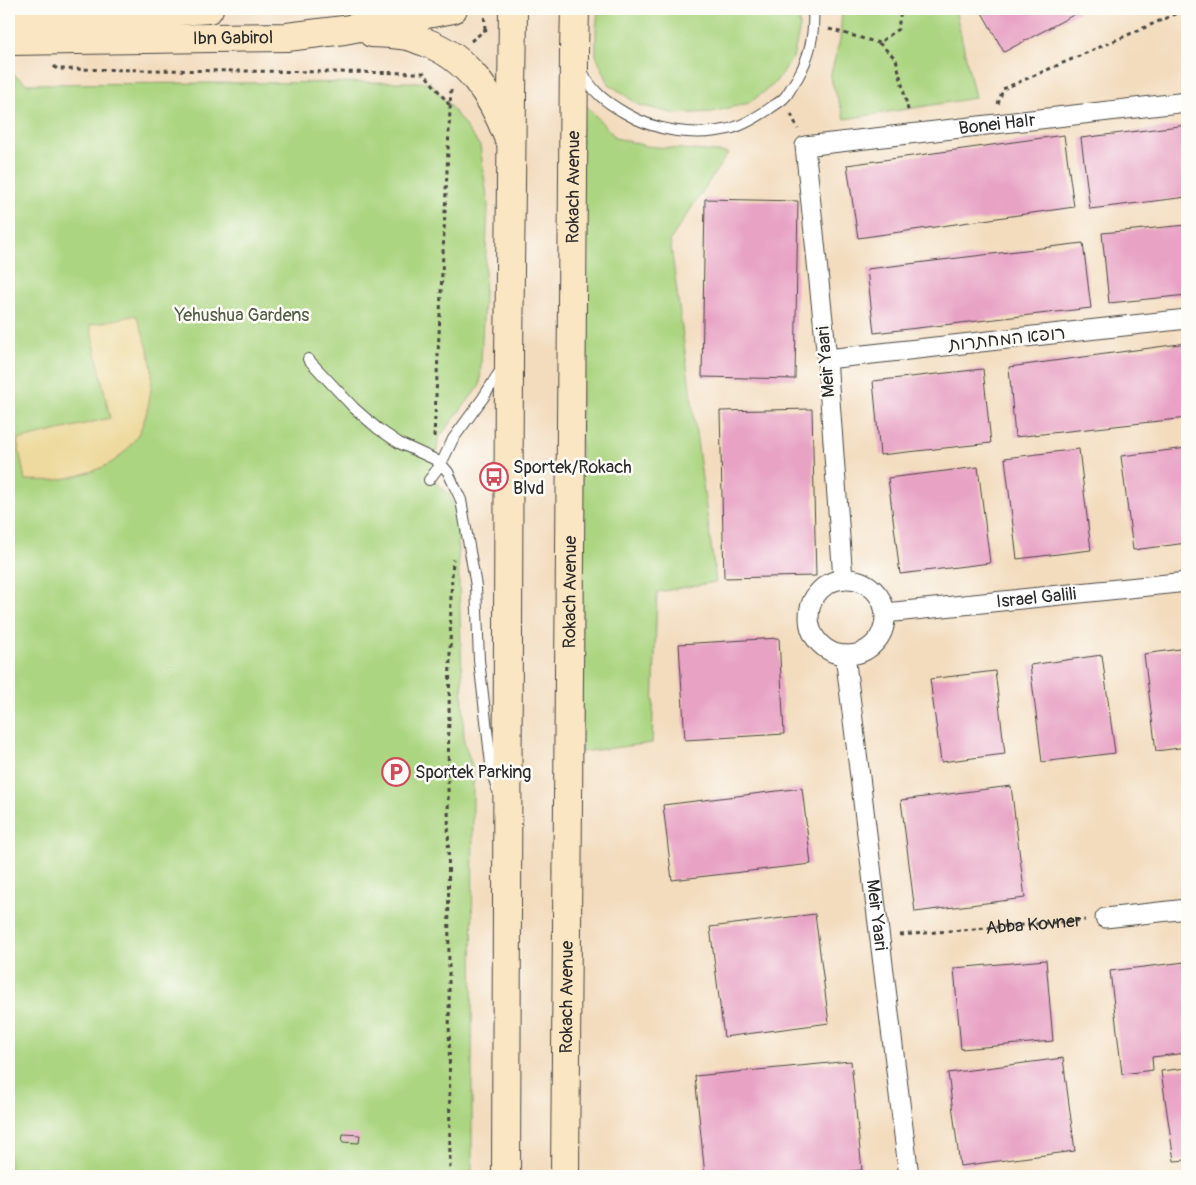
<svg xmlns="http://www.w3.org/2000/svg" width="1196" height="1185" viewBox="0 0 1196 1185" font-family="Pangolin,'Playpen Sans Hebrew',sans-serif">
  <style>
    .green { fill: #acd581; stroke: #6c8056 }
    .sand { fill: #eeda9e; stroke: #8c8264 }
    .building { fill: #e8a3c4 }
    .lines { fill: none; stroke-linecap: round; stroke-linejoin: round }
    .lane-casing { stroke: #494641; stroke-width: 12 }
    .street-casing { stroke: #494641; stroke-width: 21 }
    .secondary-casing { stroke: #494641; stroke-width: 30 }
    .path { stroke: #494641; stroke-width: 3; stroke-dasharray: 4 4; stroke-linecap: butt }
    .lane { stroke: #fff; stroke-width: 10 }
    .street { stroke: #fff; stroke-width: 19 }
    .secondary { stroke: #fbe6c4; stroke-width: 28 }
    .labels { text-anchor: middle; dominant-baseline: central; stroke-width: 5; stroke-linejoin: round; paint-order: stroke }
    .street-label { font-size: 18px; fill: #2b2b2b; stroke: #fdfcf7 }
    .park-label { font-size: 18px; fill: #525e45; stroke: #fdfcf7 }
    .poi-label { font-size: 18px; fill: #2b2b2b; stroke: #fdfcf7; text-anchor: start }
  </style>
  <rect width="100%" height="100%" fill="#fdfcf7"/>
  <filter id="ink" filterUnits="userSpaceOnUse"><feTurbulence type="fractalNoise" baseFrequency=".02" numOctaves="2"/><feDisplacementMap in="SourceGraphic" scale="10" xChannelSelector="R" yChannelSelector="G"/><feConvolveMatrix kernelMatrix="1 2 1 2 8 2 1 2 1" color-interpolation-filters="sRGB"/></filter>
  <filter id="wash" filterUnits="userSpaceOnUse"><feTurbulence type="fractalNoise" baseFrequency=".0096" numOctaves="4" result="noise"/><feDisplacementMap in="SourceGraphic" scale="20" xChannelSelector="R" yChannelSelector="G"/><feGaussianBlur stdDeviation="1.12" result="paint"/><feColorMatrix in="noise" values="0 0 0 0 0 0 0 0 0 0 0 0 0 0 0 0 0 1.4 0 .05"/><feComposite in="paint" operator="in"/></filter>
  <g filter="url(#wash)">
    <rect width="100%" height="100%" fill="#f3dcbe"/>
    <path class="green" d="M598,9H797L800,27L793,58L774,84L749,103L712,112L675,114L639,105L609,84L596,55V31Z
      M842,9H955L975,98L845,119L830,77L840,40Z
      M9,71L27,84L430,82L451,107L480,146L488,205L480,385L438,439L434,481C452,494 452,499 457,520L464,742L473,769L472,1065V1176H9Z
      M581,100L616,138L646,146L728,153L670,240L716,582L657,592L652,743L581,752Z"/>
    <path class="sand" d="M136,315C143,333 150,350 152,370C153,387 147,421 137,436C132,445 122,455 114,461C101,470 72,478 56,480C46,481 35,480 25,480L17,440L110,418L90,325Z"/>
    <g id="blocks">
      <path class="building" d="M980,9H1076L1079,12L1004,52Z
        M1187,125V197L1090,209L1081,138Z
        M1064,135L1074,207L858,238L847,165Z
        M705,199L798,201L795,379L702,377Z
        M1187,225V295L1109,303L1102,233Z
        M1083,243L1091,308L874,333L867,269Z
        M1187,343V418L1015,437L1009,367Z
        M983,369L991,443L880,455L873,381Z
        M812,409L816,576L724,578L720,411Z
        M1187,448V543L1133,550L1121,456Z
        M1079,449L1091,550L1017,559L1005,458Z
        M978,467L990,563L900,574L888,478Z
        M779,638L784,734L685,740L679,644Z
        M1187,648V747L1156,751L1144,654Z
        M1102,655L1115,753L1042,762L1030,665Z
        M995,671L1005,754L941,762L930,679Z
        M1011,786L1025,898L915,912L901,800Z
        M802,788L811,864L672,880L663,805Z
        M815,914L829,1023L724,1037L710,927Z
        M1046,960L1053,1041L961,1049L954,968Z
        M1185,962L1187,976V1053L1152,1057L1153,1070L1122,1074L1110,971Z
        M1063,1058L1075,1151L960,1166L948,1073Z
        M851,1061L862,1170L799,1176H705L695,1076Z
        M1187,1068V1160L1174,1161L1161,1071Z
        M343,1134L360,1135L359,1143L342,1142Z"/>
    </g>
  </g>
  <g filter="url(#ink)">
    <use href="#blocks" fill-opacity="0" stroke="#494641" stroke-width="1"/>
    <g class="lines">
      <defs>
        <path id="lane" d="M582,71C592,92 606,102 625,113C655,131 694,137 729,129C743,126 757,117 769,109C774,105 781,102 785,97C788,94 790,89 793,85C809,61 815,37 813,9
          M308,359L354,408L377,428L399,443L434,459L441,464L448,472L453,483L461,500L476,586L479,660L492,773L497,789
          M429,480L441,464L453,439L483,398L502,368"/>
        <g id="street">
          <path d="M827,359L1187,319"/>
          <path id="s2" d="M843,579L827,359L805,146L1187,102"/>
          <circle cx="847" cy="617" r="38"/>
          <path id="s3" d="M885,613L1187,582"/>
          <path id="s4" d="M845,655L909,1176"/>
          <path d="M1105,918L1187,909"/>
        </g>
        <g id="secondary">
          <path d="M9,13L130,14L209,9"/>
          <path d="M372,33C385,34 399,34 411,37C416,38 420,41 425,42C469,58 492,96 508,137"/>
          <path id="s5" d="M9,41L287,37L344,30L453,9"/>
          <path d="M506,1176L509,357L513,9"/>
          <path id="s6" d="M565,1176L574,51L575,9"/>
        </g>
      </defs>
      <use href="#lane" class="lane-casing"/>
      <use href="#street" class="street-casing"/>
      <use href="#secondary" class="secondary-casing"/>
      <g class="path">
        <path d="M484,9L485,30"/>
        <path d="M829,29L879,43L898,29L901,9"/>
        <path d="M471,41L485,30L488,29"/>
        <path d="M879,43L896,59L909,114"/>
        <path d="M54,66L57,69L424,73L451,107"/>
        <path d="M998,104L1003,89L1146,27L1186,9"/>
        <path d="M791,114L798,129"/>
        <path d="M434,437L451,89"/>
        <path id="s1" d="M900,935L1085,920"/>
        <path d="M450,1176L448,776L451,595L453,559"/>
      </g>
      <use href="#lane" class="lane"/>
      <use href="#street" class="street"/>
      <use href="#secondary" class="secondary"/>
    </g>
  </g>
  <defs>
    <symbol id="bus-ring" viewBox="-11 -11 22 22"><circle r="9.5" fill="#fdfcf7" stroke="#d1495b" stroke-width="1.5"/><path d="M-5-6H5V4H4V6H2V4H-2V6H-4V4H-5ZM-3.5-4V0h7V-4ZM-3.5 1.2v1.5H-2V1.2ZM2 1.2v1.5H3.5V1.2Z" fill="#d1495b"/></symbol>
    <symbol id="parking-ring" viewBox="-11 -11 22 22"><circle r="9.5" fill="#fdfcf7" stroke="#d1495b" stroke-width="1.5"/><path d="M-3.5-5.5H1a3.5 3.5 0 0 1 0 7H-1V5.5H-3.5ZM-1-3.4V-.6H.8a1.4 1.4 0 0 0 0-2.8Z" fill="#d1495b"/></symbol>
  </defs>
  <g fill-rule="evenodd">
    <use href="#bus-ring" x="478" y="461" width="32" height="32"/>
    <use href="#parking-ring" x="380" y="756" width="32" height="32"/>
  </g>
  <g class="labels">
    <g class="street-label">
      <text stroke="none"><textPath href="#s5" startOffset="224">Ibn Gabirol</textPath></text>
      <text stroke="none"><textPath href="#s2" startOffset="628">Bonei HaIr</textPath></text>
      <text stroke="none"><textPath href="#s6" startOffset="989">Rokach Avenue</textPath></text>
      <text transform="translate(1007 339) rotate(-6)">רופא המחתרות</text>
      <text transform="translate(826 362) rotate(-95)">Meir Yaari</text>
      <text stroke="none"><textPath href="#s6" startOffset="584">Rokach Avenue</textPath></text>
      <text stroke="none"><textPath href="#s3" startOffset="152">Israel Galili</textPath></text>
      <text stroke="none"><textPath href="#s4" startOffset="262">Meir Yaari</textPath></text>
      <text stroke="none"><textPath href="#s1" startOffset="134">Abba Kovner</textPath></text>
      <text stroke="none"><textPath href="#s6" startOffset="179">Rokach Avenue</textPath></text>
    </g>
    <g class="park-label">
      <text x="242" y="315">Yehushua Gardens</text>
    </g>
    <g class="poi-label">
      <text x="513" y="467">Sportek/Rokach<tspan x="513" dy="21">Blvd</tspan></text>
      <text x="415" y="772">Sportek Parking</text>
    </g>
  </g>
  <rect width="1196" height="1185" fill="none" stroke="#fdfcf7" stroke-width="30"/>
</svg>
